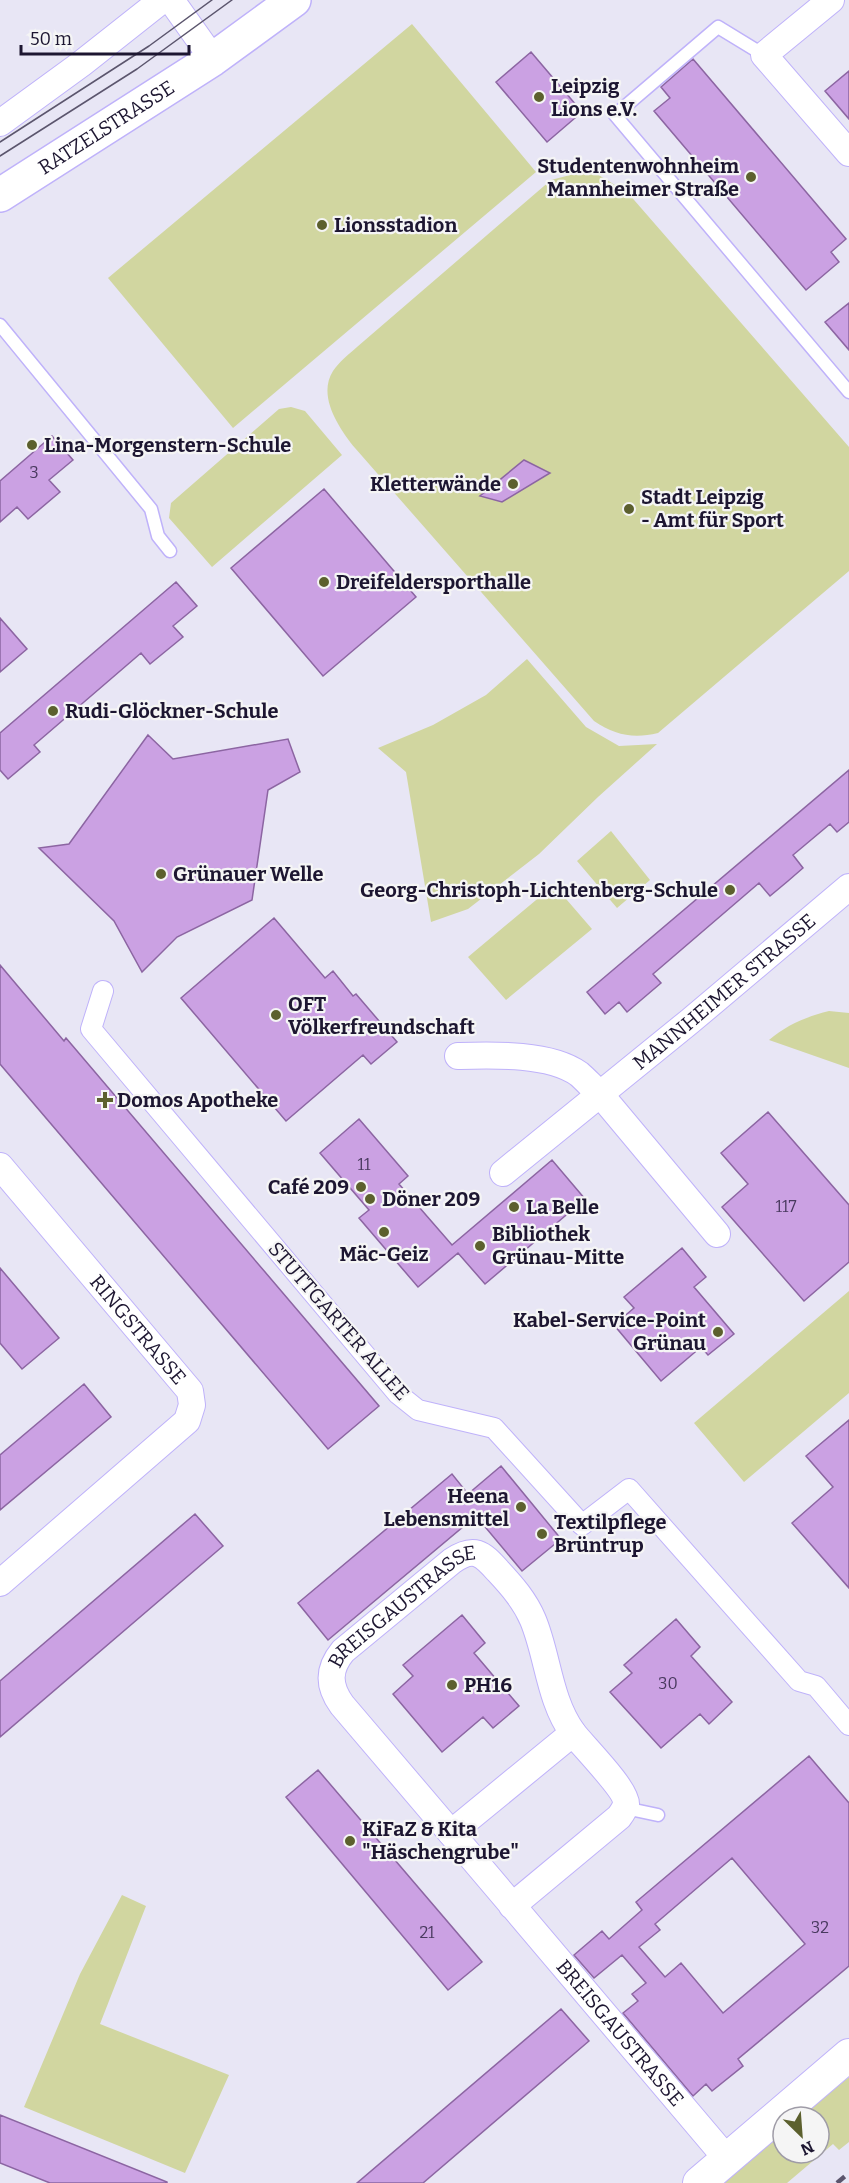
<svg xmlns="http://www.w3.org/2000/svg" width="849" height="2183" viewBox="0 0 849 2183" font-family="Bitter,serif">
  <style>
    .green { fill: #d1d6a0 }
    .building { fill: #cba1e3; stroke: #8c65a2; stroke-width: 1.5; fill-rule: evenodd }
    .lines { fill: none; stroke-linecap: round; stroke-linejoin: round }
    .service-casing { stroke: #bfb2fa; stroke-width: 15 }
    .pedestrian-casing { stroke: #bfb2fa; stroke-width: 22 }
    .minor-casing { stroke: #bfb2fa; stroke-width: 28 }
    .tertiary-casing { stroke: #bfb2fa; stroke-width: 34 }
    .secondary-casing { stroke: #bfb2fa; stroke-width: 36 }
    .service { stroke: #fff; stroke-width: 12 }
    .pedestrian { stroke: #fff; stroke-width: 20 }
    .minor { stroke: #fff; stroke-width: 26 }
    .tertiary { stroke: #fff; stroke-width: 32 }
    .secondary { stroke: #fff; stroke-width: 33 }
    .tram { stroke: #5b556d; stroke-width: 1.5 }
    .rail { stroke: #5b556d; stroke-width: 4.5; stroke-dasharray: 10 10; stroke-linecap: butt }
    .poi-dot { fill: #5c602e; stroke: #f5f5f5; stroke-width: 2 }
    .labels { text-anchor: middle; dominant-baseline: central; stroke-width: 4.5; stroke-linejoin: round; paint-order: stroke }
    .number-label { font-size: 16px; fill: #48395e }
    .poi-label { font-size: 20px; font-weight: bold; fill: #1d1631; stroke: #f5f5f5; text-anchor: start }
    .street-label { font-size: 20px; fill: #1d1631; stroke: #f5f5f5 }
  </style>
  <rect width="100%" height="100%" fill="#e8e6f5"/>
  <path class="green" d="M412,24L536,172L233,428L108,278Z
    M574,174H597L628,193L849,447V571L658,733C633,739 615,735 594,721L355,448C339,428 317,396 333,371C339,362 349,354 357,347L551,180Z
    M291,407L305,411L342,455L212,567L169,518L171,503L279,409Z
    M527,659L586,727L619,746L657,744L598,797L539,854L468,909L431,922L406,772L378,748L433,725L486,695Z
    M611,831L650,880L617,908L577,861Z
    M554,885L592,929L506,1000L468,957Z
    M829,1011L849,1013V1068L769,1040C787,1025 805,1017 829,1011Z
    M849,1291V1393L744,1482L694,1423Z
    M122,1895L146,1906L100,2024L229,2075L185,2173L24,2107L80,1974Z
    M849,2077V2142L839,2150L833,2144L787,2183H722L783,2132V2153H819V2117H801Z"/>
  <path class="building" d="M531,52L582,112L547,142L496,82Z
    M693,59L846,239L831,252L839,262L806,290L654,111L670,98L661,87Z
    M849,71V119L825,91Z
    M849,303V350L825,322Z
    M52,436L73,460L49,480L60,492L28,519L17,507L0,522V481Z
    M524,460L550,473L502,502L480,496Z
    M324,489L416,597L323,676L231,568Z
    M176,582L197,606L173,626L183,637L150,664L141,653L34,745L40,752L8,779L0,770V733Z
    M0,618L27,649L0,672Z
    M148,735L173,759L288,739L300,772L268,790L252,900L177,937L142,972L114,921L39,848L69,844Z
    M849,770V822L837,832L830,824L793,855L803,868L788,881L770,896L759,883L653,974L661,983L627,1012L619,1002L605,1014L587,992Z
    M274,918L325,978L333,971L353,996L356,994L397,1042L371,1064L363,1055L286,1121L181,998Z
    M0,965L64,1041L66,1038L379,1406L328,1449L0,1064Z
    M768,1112L849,1205V1262L804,1301L722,1207L748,1184L721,1153Z
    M359,1119L408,1176L399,1184L452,1245L552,1160L585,1199L485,1284L458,1253L418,1287L359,1218L369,1210L320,1153Z
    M682,1248L706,1277L694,1287L734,1334L708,1355L701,1347L661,1381L614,1325L634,1308L624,1297Z
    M0,1268L59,1338L22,1369L0,1343Z
    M84,1384L111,1417L0,1510V1455Z
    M849,1420V1588L792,1523L833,1487L806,1456Z
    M501,1466L561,1539L522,1571L476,1516L328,1640L298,1603L452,1474L468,1494Z
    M195,1514L223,1546L0,1737V1681Z
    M462,1615L485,1643L474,1653L519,1706L493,1728L483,1717L442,1752L393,1694L413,1676L403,1665Z
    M676,1619L700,1647L691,1656L732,1702L709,1724L700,1714L661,1748L610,1692L632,1673L624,1665Z
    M809,1756L849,1803V1966L738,2059L743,2066L712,2091L706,2084L693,2096L623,2013L638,2001L632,1994L646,1983L622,1955L594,1978L574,1955L602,1931L609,1939L642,1910L636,1902ZM732,1858L805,1944L723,2013L681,1963L665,1977L639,1947L660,1930L655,1924Z
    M318,1770L482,1962L448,1990L286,1797Z
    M561,2009L589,2041L423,2183H357Z
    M0,2115L167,2182V2183H50L0,2163Z"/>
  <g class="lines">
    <defs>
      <path id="service" d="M764,55L718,27L615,115L849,392
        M0,325L151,509L158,536L170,551
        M625,1808L658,1815"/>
      <path id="pedestrian" d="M103,991L91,1029L398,1394L418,1410L494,1428L582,1525L629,1489L799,1681L816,1686L849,1725"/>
      <g id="minor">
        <path d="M171,0L213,59"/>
        <path d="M831,0L764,55L849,153"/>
        <path d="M0,123L81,64L162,0"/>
        <path d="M458,1056C493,1055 550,1053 579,1074C586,1080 593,1088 600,1094L717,1234"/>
        <path id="s1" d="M0,1166L190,1391L192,1405L187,1421L0,1583"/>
        <path id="s2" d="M503,1173L689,1022L849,887"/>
        <path id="s3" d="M451,1833L342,1705C328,1686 328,1669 343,1651L452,1561C474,1546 482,1553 498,1571C512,1586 525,1601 533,1620C548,1656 549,1700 573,1733"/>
        <path id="s4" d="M512,1906L619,1817C622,1813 625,1809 626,1804C627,1790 583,1746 573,1733L451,1833L727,2159"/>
      </g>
      <path id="tertiary" d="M699,2183L849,2055"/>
      <g id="secondary">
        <path id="s5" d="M0,195L213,59L294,0"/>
      </g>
    </defs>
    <use href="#service" class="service-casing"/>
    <use href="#pedestrian" class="pedestrian-casing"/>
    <use href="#minor" class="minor-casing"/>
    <use href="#tertiary" class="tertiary-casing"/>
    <use href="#secondary" class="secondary-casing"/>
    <use href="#service" class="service"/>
    <use href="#pedestrian" class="pedestrian"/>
    <use href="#minor" class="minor"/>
    <use href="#tertiary" class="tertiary"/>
    <use href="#secondary" class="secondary"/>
    <path class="tram" d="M0,142L149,46L212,0
      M0,156L137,69L232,0"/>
    <path class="rail" d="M837,2183L849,2173"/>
  </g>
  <g class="poi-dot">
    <circle cx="539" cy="97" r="6"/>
    <circle cx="751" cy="177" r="6"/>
    <circle cx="322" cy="225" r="6"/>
    <circle cx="32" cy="445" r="6"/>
    <circle cx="513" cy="484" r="6"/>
    <circle cx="629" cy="509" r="6"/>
    <circle cx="324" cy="582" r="6"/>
    <circle cx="53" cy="711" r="6"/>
    <circle cx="161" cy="874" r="6"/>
    <circle cx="730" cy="890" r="6"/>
    <circle cx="276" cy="1015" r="6"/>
    <path d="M102 1091h6v6h6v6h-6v6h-6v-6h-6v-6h6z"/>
    <circle cx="361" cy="1187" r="6"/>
    <circle cx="370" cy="1199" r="6"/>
    <circle cx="514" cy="1207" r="6"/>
    <circle cx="384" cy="1232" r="6"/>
    <circle cx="480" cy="1246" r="6"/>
    <circle cx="718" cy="1332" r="6"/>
    <circle cx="521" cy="1507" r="6"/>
    <circle cx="542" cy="1534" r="6"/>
    <circle cx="452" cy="1685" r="6"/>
    <circle cx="350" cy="1841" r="6"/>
  </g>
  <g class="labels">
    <g class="number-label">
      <text x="34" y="472">3</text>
      <text x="364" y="1164">11</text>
      <text x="786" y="1206">117</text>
      <text x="668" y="1683">30</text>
      <text x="820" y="1927">32</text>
      <text x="427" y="1932">21</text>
    </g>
    <g class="poi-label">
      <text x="551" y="86">Leipzig<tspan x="551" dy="23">Lions e.V.</tspan></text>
      <text x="739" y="166" text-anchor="end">Studentenwohnheim<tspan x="739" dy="23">Mannheimer Straße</tspan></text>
      <text x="334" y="225">Lionsstadion</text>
      <text x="44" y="445">Lina-Morgenstern-Schule</text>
      <text x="501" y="484" text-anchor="end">Kletterwände</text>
      <text x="641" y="497">Stadt Leipzig<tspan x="641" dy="23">- Amt für Sport</tspan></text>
      <text x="336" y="582">Dreifeldersporthalle</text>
      <text x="65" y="711">Rudi-Glöckner-Schule</text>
      <text x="173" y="874">Grünauer Welle</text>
      <text x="718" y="890" text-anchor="end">Georg-Christoph-Lichtenberg-Schule</text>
      <text x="288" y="1004">OFT<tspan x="288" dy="23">Völkerfreundschaft</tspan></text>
      <text x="117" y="1100">Domos Apotheke</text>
      <text x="349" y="1187" text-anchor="end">Café 209</text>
      <text x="382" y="1199">Döner 209</text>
      <text x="526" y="1207">La Belle</text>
      <text x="492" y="1234">Bibliothek<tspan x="492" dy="23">Grünau-Mitte</tspan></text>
      <text x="384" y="1254" text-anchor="middle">Mäc-Geiz</text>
      <text x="706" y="1320" text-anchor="end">Kabel-Service-Point<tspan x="706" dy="23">Grünau</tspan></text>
      <text x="509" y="1496" text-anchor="end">Heena<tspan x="509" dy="23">Lebensmittel</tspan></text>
      <text x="554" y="1522">Textilpflege<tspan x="554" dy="23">Brüntrup</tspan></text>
      <text x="464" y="1685">PH16</text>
      <text x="362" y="1829">KiFaZ &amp; Kita<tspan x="362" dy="23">"Häschengrube"</tspan></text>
    </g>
    <g class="street-label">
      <text stroke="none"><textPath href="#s5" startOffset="126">RATZELSTRASSE</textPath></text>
      <text stroke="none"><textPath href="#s2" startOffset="286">MANNHEIMER STRASSE</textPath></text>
      <text transform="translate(339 1321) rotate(49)">STUTTGARTER ALLEE</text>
      <text stroke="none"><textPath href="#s1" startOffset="214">RINGSTRASSE</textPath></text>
      <text stroke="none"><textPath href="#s3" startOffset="302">BREISGAUSTRASSE</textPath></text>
      <text stroke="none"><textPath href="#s4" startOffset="663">BREISGAUSTRASSE</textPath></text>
    </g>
  </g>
  <g transform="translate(801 2135) rotate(155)"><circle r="28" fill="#f5f5f5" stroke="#9f9ca7" stroke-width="1.5"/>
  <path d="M0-4.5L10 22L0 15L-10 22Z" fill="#5c602e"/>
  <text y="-9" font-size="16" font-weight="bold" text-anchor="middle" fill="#1d1631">N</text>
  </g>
  <path d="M21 45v9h168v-9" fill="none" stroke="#1d1631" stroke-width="3"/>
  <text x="30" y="45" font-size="18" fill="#1d1631" stroke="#f5f5f5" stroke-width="4.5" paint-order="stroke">50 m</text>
</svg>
